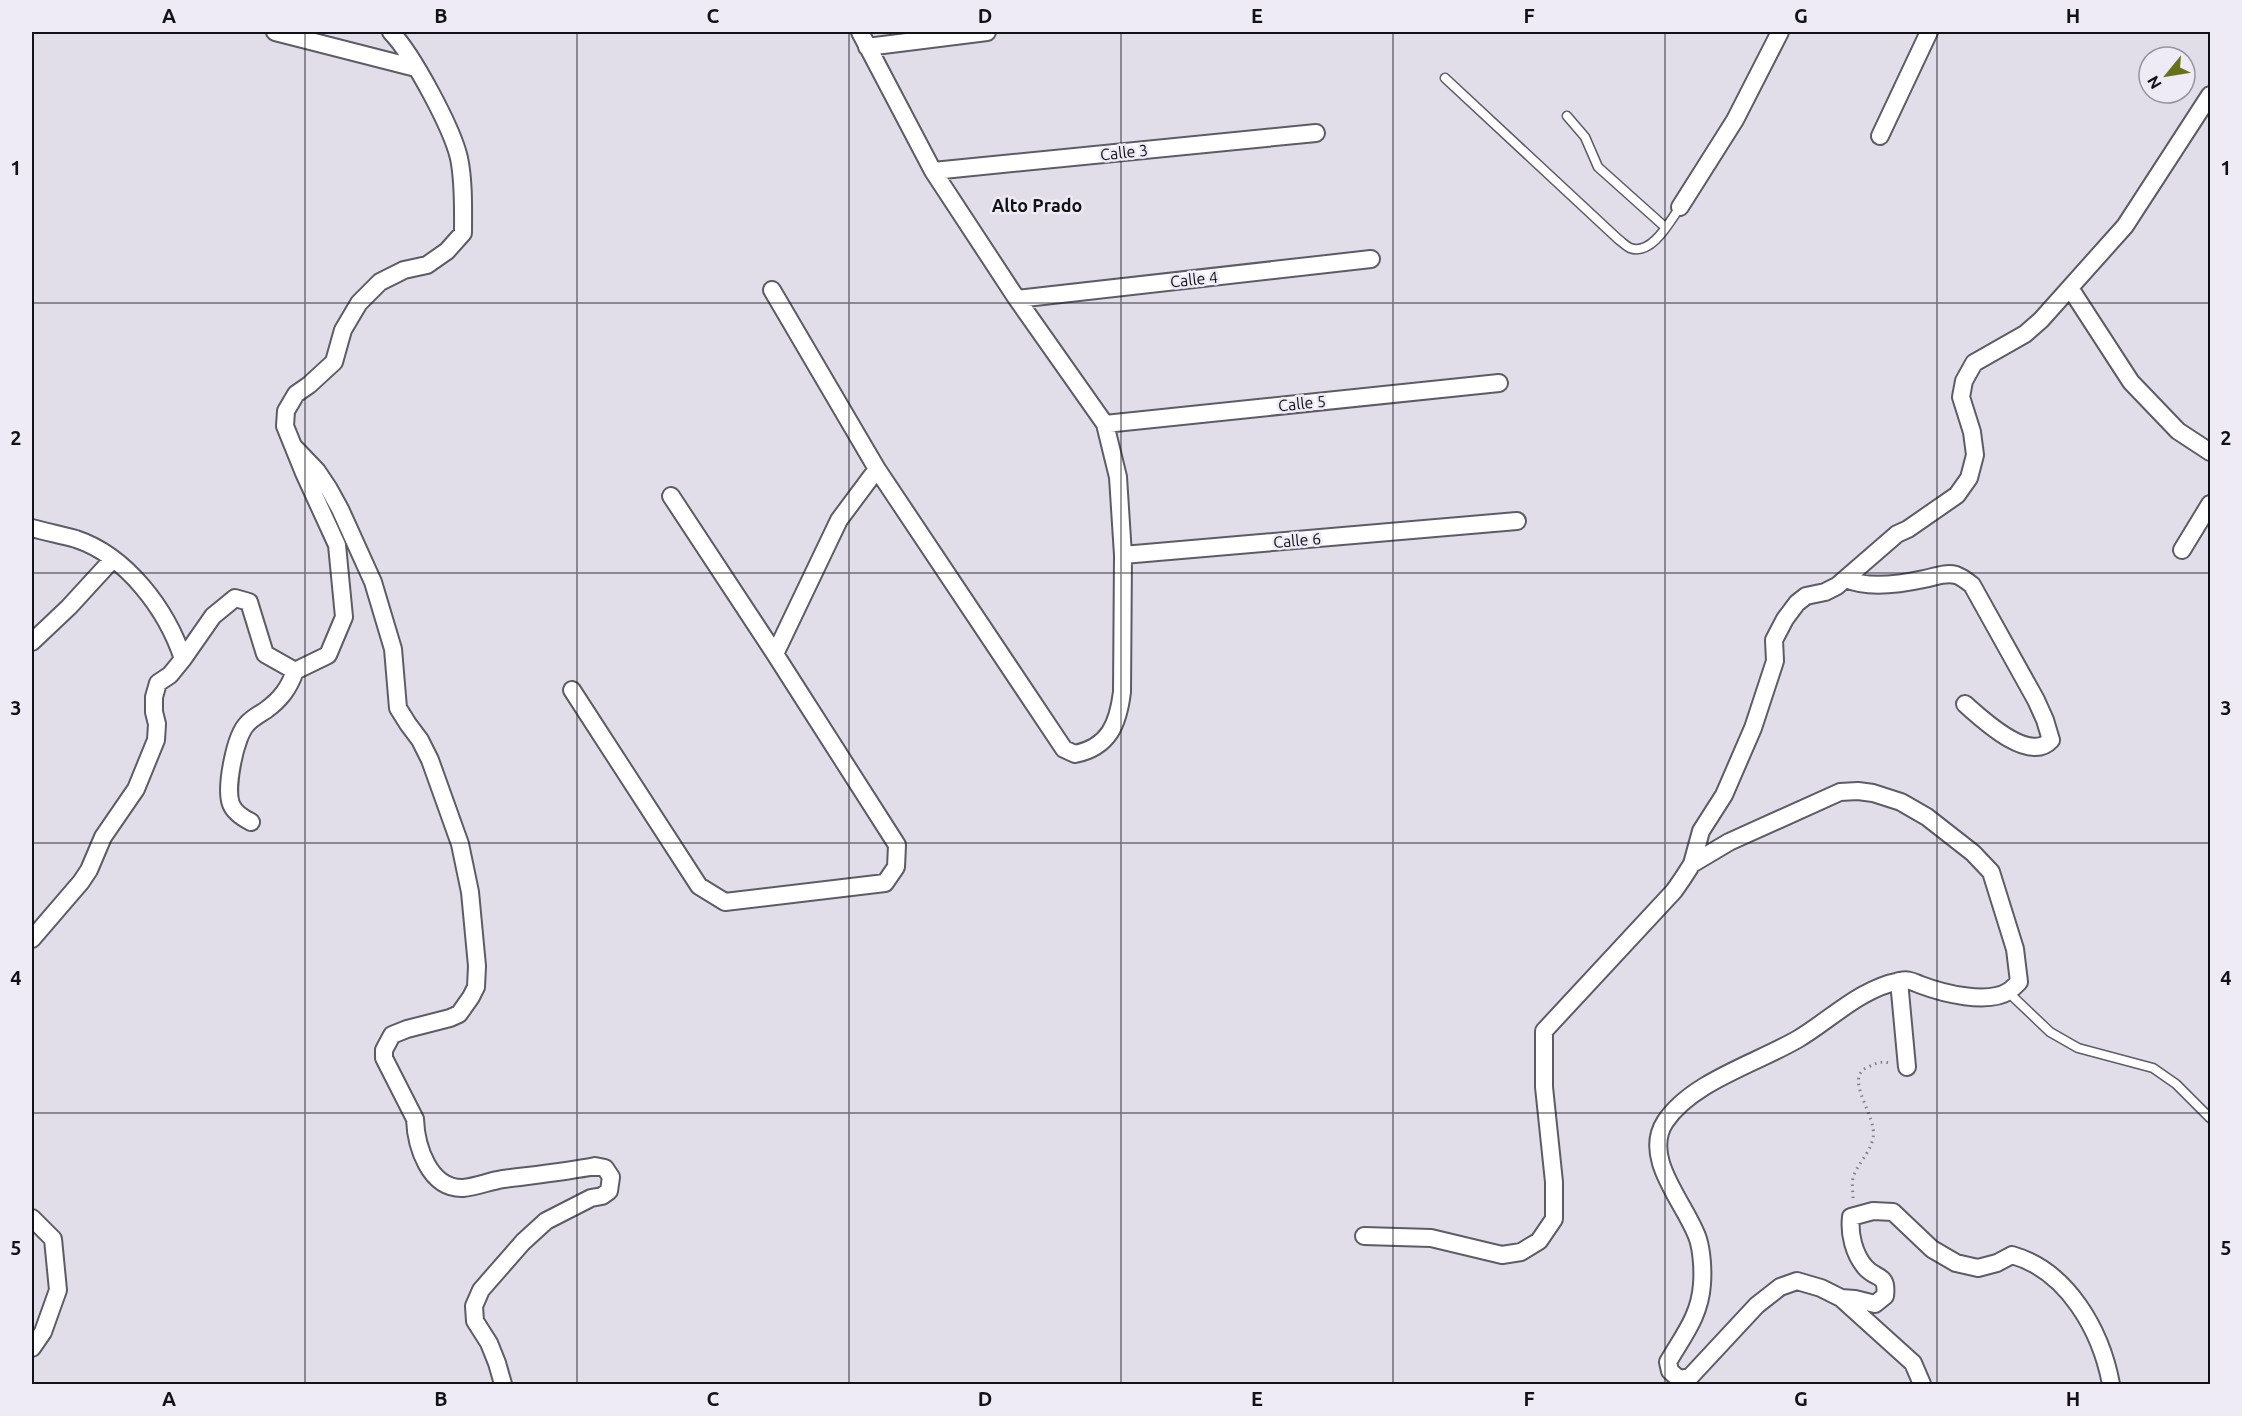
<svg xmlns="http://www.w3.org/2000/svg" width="2242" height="1416" viewBox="0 0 2242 1416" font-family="Ubuntu,sans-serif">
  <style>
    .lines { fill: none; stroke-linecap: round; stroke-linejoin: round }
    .service-casing { stroke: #5e5b66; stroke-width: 11 }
    .minor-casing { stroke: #5e5b66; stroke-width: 20 }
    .path { stroke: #7f7d85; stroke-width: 3; stroke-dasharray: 1.5 4.5; stroke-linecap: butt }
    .service { stroke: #fff; stroke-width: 8 }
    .minor { stroke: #fff; stroke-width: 16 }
    .grid { fill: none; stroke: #121115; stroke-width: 1.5; stroke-opacity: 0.55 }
    .labels { text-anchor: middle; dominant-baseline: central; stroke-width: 5; stroke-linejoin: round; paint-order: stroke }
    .street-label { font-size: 16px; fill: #121115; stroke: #eeebf7 }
    .neighbourhood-label { font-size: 18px; font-weight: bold; fill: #121115; stroke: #eeebf7 }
    .neatline { fill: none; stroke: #121115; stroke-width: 2 }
    .grid-label { font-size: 20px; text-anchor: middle; font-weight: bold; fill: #121115 }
  </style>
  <rect width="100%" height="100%" fill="#e1deea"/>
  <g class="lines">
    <defs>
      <path id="service" d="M1445,78L1618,239C1622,242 1626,246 1630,248C1652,256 1670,221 1680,207
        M1567,116L1585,137L1598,167L1665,227
        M2008,992L2050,1032L2078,1048L2153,1068L2176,1084L2210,1118"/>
      <path id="minor" d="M275,32L416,68
        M867,47L987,32
        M1880,136L1929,32
        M933,171L1316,133
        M1680,207L1735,120L1780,32
        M2070,288L2131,382L2178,431L2210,452
        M772,290L877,469
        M1017,299L1371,259
        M1105,424L1499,383
        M294,447L317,471L329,489L340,509L373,582L393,649L398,708L408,724L420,740L430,760L460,844L470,892L477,966L476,987L471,997L459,1014L450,1018L407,1029L392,1035L384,1050V1058L415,1119C416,1146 429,1189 463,1188C476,1187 490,1181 503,1179C534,1175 565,1172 595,1166L605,1168L611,1177L609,1191L602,1196L591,1198L546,1221L523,1242L481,1290L474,1306L475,1321L489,1343L497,1363L503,1384
        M32,528C46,532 62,535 76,539C127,556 167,610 183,659
        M2182,550L2210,504
        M1123,555L1517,521
        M1846,579C1868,589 1901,584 1924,579C1935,577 1945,572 1956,575C1962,577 1967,581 1972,585L2036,700L2045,720L2051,740C2029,764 1982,719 1965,704
        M32,642L69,607L113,559
        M775,654L839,520L877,469L1064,749L1075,754C1109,747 1118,724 1122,692L1123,555L1118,477L1105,424L1017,299L933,171L860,32
        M572,690L699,886L725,902L885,883L896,867L897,845L775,654L671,496
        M251,822C243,818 234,812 231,804C225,788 235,736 247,724C252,718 260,714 266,710C281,699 289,688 295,671
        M1692,864L1729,842L1840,792L1858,791L1873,793L1901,802L1927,817L1973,853L1991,872L2015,949L2019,982C2016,985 2012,989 2009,991C1988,1005 1942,993 1921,985C1913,982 1909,979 1900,981C1861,988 1830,1020 1798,1039C1757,1063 1691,1082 1665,1122C1641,1159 1687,1205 1698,1239C1702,1252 1703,1271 1702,1284C1700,1316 1683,1336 1668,1362L1670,1371L1679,1379L1690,1377L1757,1305L1780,1287L1797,1281L1821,1288L1841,1298L1913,1363L1922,1384
        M32,939L81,882L89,870L103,837L136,789L156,740L157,724L154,712V697L158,683L170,675L183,659L213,616L235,598L249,602L265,654L295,671L328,655L344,617L337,545L304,473L285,426L286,411L296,394L309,385L334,362L343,330L359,303L380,282L404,270L427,265L447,251L463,233C463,209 464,182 459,158C452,128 413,55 391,32
        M1899,981L1907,1067
        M32,1218L53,1239L58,1290L43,1332L32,1348
        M1364,1236L1431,1238L1502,1255L1521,1252L1539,1241L1554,1219V1182L1544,1087V1031L1674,891L1683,878L1692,864L1701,831L1724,795L1753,728L1775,661L1774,640L1785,619L1797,603L1806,596L1825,592L1837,586L1897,534L1908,529L1957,495L1969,478L1975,455L1972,432L1961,397L1964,381L1974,363L2025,334L2041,320L2125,226L2210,95
        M1841,1298L1855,1299L1875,1304L1885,1296C1888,1273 1876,1280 1865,1267C1854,1254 1849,1234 1851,1217L1873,1211L1893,1212L1932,1249L1956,1263L1978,1268L1997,1263L2012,1255C2068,1271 2101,1331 2111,1384"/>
    </defs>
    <use href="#service" class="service-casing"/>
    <use href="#minor" class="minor-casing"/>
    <path class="path" d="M1853,1198C1853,1191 1851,1182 1854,1175C1859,1162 1870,1153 1873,1138C1878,1116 1842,1078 1868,1067C1877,1063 1880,1061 1890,1063"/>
    <use href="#service" class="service"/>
    <use href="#minor" class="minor"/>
  </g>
  <path class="grid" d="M305,32V1384M577,32V1384M849,32V1384M1121,32V1384M1393,32V1384M1665,32V1384M1937,32V1384M32,303H2210M32,573H2210M32,843H2210M32,1113H2210"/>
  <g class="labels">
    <g class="street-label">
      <text transform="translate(1124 152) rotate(-6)">Calle 3</text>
      <text transform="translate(1194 279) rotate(-6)">Calle 4</text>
      <text transform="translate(1302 403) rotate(-6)">Calle 5</text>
      <text transform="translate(1297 540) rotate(-5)">Calle 6</text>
    </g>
    <g class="neighbourhood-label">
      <text x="1037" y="205">Alto Prado</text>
    </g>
  </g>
  <rect width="2242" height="1416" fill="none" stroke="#eeebf7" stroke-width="66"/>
  <g transform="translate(2167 75) rotate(240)"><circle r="28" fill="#eeebf7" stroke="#96949d" stroke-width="1.5"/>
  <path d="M0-4.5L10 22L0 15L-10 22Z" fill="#66711a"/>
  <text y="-9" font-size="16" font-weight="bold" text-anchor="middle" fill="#121115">N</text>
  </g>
  <rect x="33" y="33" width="2176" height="1350" class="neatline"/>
  <g class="grid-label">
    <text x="169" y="23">A</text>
    <text x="441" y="23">B</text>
    <text x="713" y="23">C</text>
    <text x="985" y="23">D</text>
    <text x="1257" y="23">E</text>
    <text x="1529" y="23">F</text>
    <text x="1801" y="23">G</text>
    <text x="2073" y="23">H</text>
    <text x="16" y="175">1</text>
    <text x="2226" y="175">1</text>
    <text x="16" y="445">2</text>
    <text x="2226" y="445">2</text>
    <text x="16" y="715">3</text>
    <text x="2226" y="715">3</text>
    <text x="16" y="985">4</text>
    <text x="2226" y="985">4</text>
    <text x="16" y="1255">5</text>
    <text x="2226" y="1255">5</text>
    <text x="169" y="1406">A</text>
    <text x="441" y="1406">B</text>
    <text x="713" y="1406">C</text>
    <text x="985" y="1406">D</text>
    <text x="1257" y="1406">E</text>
    <text x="1529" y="1406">F</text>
    <text x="1801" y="1406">G</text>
    <text x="2073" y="1406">H</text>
  </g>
</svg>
